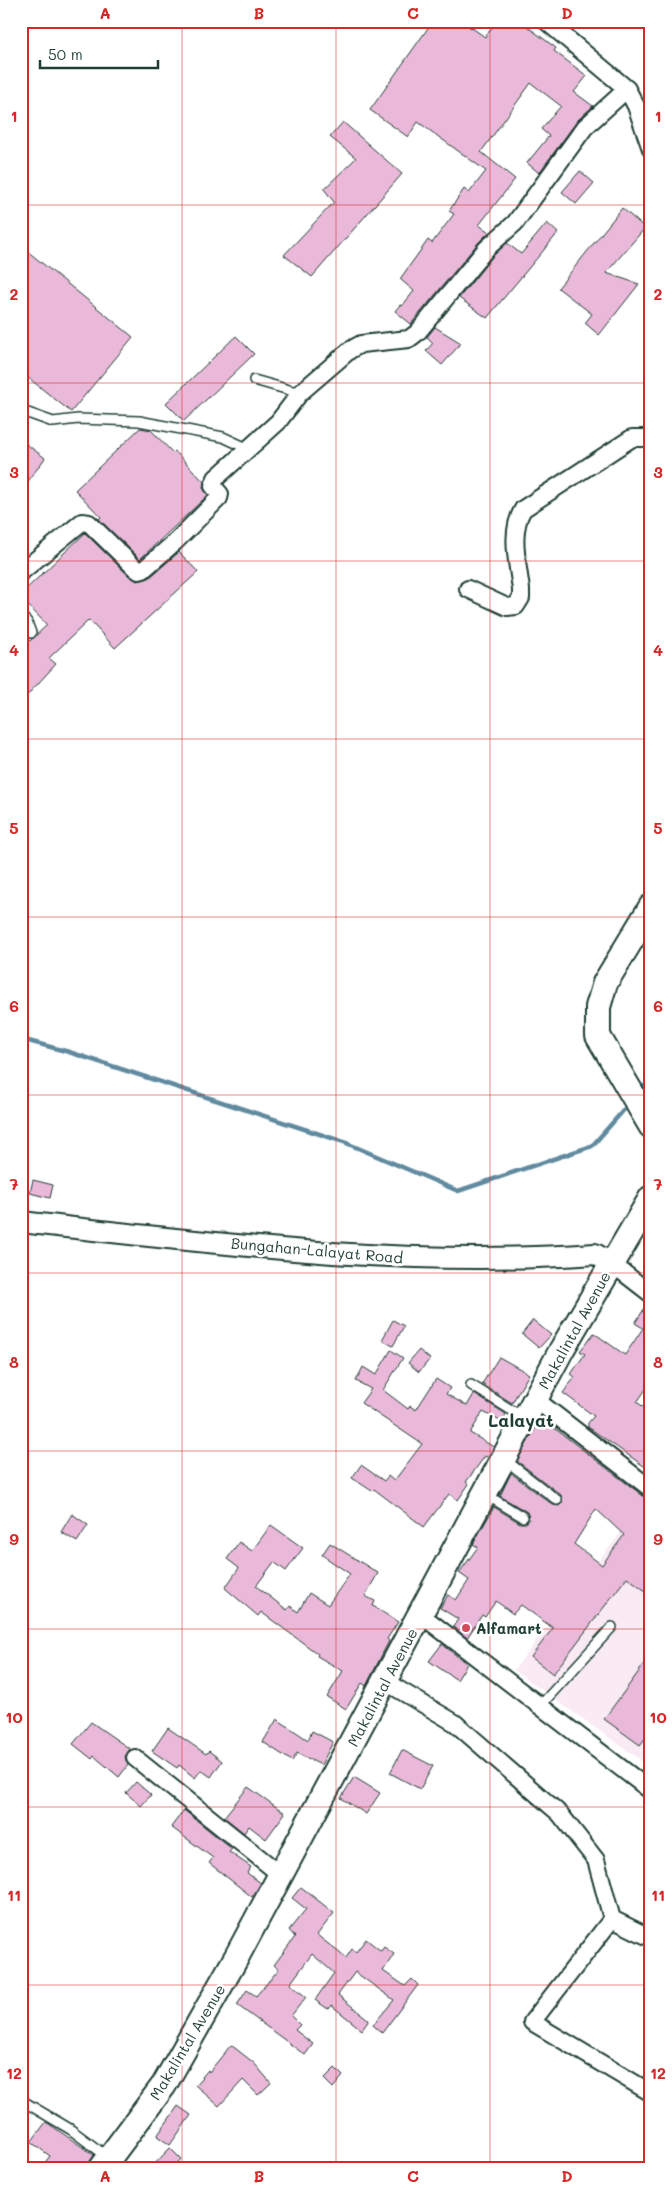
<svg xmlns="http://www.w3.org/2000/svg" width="672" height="2190" viewBox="0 0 672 2190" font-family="Mali,sans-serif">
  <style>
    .built { fill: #f9eaf4 }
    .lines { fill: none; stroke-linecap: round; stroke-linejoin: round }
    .stream { stroke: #608a9f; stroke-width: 4.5 }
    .building { fill: #eab9d9; stroke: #1f3d34; fill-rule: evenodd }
    .service-casing { stroke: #1f3d34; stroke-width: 12 }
    .minor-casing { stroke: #1f3d34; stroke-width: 20 }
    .tertiary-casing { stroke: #1f3d34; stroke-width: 24 }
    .secondary-casing { stroke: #1f3d34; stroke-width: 28 }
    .service { stroke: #fff; stroke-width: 9 }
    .minor { stroke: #fff; stroke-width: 16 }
    .tertiary { stroke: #fff; stroke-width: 20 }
    .secondary { stroke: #fff; stroke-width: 24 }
    .grid { fill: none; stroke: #d62828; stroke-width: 1; stroke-opacity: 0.55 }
    .poi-dot { fill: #d1495b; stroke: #fff; stroke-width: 2 }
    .labels { text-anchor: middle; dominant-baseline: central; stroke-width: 5; stroke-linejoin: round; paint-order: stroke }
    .street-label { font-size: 15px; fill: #1f3d34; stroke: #fff }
    .poi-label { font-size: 15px; font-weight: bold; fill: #1f3d34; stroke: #fff; text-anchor: start }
    .quarter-label { font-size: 18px; font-weight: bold; fill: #1f3d34; stroke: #fff }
    .neatline { fill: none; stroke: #d62828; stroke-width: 2 }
    .grid-label { font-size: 16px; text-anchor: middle; font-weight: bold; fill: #d62828 }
  </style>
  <rect width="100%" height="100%" fill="#fff"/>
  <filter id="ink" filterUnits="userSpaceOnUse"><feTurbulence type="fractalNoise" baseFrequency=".02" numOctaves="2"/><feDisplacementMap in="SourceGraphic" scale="10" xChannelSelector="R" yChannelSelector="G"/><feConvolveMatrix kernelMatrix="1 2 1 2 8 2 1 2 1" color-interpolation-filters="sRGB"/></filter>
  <g filter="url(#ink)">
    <path class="built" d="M626,1526L651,1543V1754L645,1763L514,1670Z"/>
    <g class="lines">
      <path class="stream" d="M21,1039L69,1052L344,1142L458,1191L592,1146L629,1104
        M639,1092L651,1079"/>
    </g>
    <path class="building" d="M433,21H462L485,37L497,21H520L556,48L554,51L587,76L574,92L593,106L577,121L539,173L527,163L549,136L541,129L561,106L531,83L481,152L515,179L479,225L489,232L478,243L411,324L395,311L400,305L402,306L414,291L400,279L428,240L432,243L454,214L449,211L464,189L469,193L486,171L418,122L408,137L370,110Z
      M343,122L402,174L312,277L284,255L334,202L324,189L356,158L330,137Z
      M580,171L594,183L576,204L562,192Z
      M622,208L645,228L606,273L639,284L599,335L585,323L592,314L558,288Z
      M547,223L558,233L487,318L459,298L493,256L507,243L521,254Z
      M21,246L133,337L71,412L21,372Z
      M435,327L461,343L442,365L426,351L433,343L427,337Z
      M236,336L254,354L184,421L166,403Z
      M140,428L151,430L173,453L175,451L204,482L203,488L208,495L140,559L99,519L101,517L75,490Z
      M21,440L45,458L21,491Z
      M85,533L128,575L137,581L149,578L179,552L198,572L115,648L89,620L49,658L56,664L21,702V634L30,641L47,625L21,598V594Z
      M33,1180L53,1185L50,1198L30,1193Z
      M648,1303L651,1304V1382L637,1402L651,1413V1471L588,1427V1423L594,1416L563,1393L575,1377L571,1374L585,1354L580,1351L594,1333L625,1355L643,1328L635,1323Z
      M393,1320L404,1326L393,1346L382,1340Z
      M533,1320L551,1335L539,1348L522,1334Z
      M391,1350L403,1358L383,1390L408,1409L410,1406L416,1410L436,1379L450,1388L446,1394L467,1406L474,1394L506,1414L502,1422L483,1412L470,1433L494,1447L488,1458L485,1456L466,1482L469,1484L458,1500L449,1494L424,1527L374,1489L372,1491L352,1478L361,1465L384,1481L388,1476L394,1481L422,1444L361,1403L371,1389L356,1381L363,1367L376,1375Z
      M419,1350L430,1359L419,1372L408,1363Z
      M499,1357L529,1374L512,1403L482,1384Z
      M541,1418L651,1502V1595L627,1577L553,1674L531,1657L553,1628L521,1605L513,1614L496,1601L485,1617L482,1615L467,1638L453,1627L458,1619L440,1608L448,1595L456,1600L469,1580L459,1573L478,1547L473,1544L494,1507L520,1523H526L529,1520L527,1512L500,1496L511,1473L553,1505L559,1506L562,1503L561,1495L517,1461ZM596,1509L624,1535L602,1565L574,1544Z
      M72,1514L88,1525L77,1542L61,1532Z
      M271,1525L303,1548L286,1571L274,1562L256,1586L287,1610L290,1606L298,1612L309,1593L328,1605L350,1574L322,1555L330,1543L378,1573L365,1596L375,1601L373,1606L398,1622L387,1639L389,1641L366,1686L362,1683L346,1709L327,1697L343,1671L317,1656L318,1654L261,1612L258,1616L225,1588L239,1568L227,1559L239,1542L252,1551Z
      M442,1644L467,1664L457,1680L429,1661Z
      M651,1655V1731L640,1745L604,1719Z
      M277,1719L308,1740L312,1731L333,1742L321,1765L297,1753L292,1761L263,1742Z
      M91,1722L130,1749L125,1757L128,1765L119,1777L94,1756L92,1759L73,1744Z
      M168,1728L206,1754L209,1751L222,1761L211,1777L201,1770L195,1778L179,1765L177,1768L152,1751Z
      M402,1750L433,1766L420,1789L390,1773Z
      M354,1777L380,1793L366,1814L341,1798Z
      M136,1782L151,1795L141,1806L126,1793Z
      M248,1787L285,1813L266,1839L249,1826L244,1833L224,1817Z
      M184,1810L232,1849L229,1852L251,1867L247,1873L261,1883L252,1897L209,1863L213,1858L171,1827Z
      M301,1887L334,1913L317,1935L346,1958L352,1949L356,1952L366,1939L381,1951L384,1947L394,1954L383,1971L405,1986L412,1979L418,1985L382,2033L373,2025L394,2000L355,1972L338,1995L369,2020L362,2030L331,2005L328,2009L315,2000L334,1973L312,1954L290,1984L306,1997L291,2016L300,2025L295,2030L313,2044L305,2055L237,2005L247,1990L256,1996L279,1969L274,1965L295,1937L289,1930L306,1909L292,1898Z
      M231,2045L254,2063L271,2083L258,2095L243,2080L219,2106L195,2085L208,2070L209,2072Z
      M335,2068L343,2076L333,2088L324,2079Z
      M178,2106L191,2115L170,2145L157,2136Z
      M46,2122L94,2155L87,2169H40L50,2156L31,2142Z
      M170,2148L181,2159L172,2169H150Z"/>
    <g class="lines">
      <defs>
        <path id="service" d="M472,22L473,21
          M254,380L300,393
          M21,409L25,412L53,422L78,419L139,421L223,437L249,449
          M21,616L27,622L31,633
          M471,1385L524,1418
          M504,1459L557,1500
          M485,1494L523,1517
          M540,1706L612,1627
          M21,2100L70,2129L109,2158"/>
        <path id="minor" d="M546,21L627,89L636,106L651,149
          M21,572L82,522L89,523L135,568L139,571L143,570L175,542L219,498L220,494L213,486L216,478L278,422L300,393L350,350L361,344L409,339L418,332L486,249L515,223L585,127L627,89
          M468,589L507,607L516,606L521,598V590C518,563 509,533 523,509L632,438H651
          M611,1263L651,1294
          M535,1399L651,1489
          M420,1614L651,1791
          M386,1682L455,1723L560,1814L596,1860L612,1919L651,1938
          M135,1758L281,1875
          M612,1919L532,2022L651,2093"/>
        <path id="tertiary" d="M21,1222C211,1243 403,1268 595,1254L611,1263"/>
        <path id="secondary" d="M651,907L605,983L598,1007V1036L651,1126
          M101,2169L164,2085L236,1958L562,1349L651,1198"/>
      </defs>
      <use href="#service" class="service-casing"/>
      <use href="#minor" class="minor-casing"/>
      <use href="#tertiary" class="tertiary-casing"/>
      <use href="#secondary" class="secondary-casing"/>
      <use href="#service" class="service"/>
      <use href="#minor" class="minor"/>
      <use href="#tertiary" class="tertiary"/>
      <use href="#secondary" class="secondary"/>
    </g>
  </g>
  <path class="grid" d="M182,21V2169M336,21V2169M490,21V2169M21,205H651M21,383H651M21,561H651M21,739H651M21,917H651M21,1095H651M21,1273H651M21,1451H651M21,1629H651M21,1807H651M21,1985H651"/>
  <circle class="poi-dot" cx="466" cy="1628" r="5"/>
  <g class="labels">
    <g class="street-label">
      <text transform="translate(317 1250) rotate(5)">Bungahan-Lalayat Road</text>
      <text transform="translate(574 1330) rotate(-61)">Makalintal Avenue</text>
      <text transform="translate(382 1687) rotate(-62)">Makalintal Avenue</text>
      <text transform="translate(187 2042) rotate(-59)">Makalintal Avenue</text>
    </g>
    <g class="poi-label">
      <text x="476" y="1628">Alfamart</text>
    </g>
    <g class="quarter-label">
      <text x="521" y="1420">Lalayat</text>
    </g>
  </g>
  <rect width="672" height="2190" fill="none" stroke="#fff" stroke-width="55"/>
  <path d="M40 60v8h118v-8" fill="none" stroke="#1f3d34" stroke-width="2.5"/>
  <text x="48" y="60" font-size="15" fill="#1f3d34" stroke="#ffffff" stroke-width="4" paint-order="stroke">50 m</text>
  <rect x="28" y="28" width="616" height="2134" class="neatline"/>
  <g class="grid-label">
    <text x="105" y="19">A</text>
    <text x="259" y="19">B</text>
    <text x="413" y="19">C</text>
    <text x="567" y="19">D</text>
    <text x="14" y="122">1</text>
    <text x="658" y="122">1</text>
    <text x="14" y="300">2</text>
    <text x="658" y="300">2</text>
    <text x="14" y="478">3</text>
    <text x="658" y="478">3</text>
    <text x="14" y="656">4</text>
    <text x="658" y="656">4</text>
    <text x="14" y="834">5</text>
    <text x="658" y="834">5</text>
    <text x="14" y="1012">6</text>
    <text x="658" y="1012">6</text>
    <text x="14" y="1190">7</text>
    <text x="658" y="1190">7</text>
    <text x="14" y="1368">8</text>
    <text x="658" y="1368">8</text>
    <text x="14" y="1545">9</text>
    <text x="658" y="1545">9</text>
    <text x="14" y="1723">10</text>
    <text x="658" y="1723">10</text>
    <text x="14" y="1901">11</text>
    <text x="658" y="1901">11</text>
    <text x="14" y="2079">12</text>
    <text x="658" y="2079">12</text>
    <text x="105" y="2182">A</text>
    <text x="259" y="2182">B</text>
    <text x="413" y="2182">C</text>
    <text x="567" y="2182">D</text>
  </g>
</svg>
